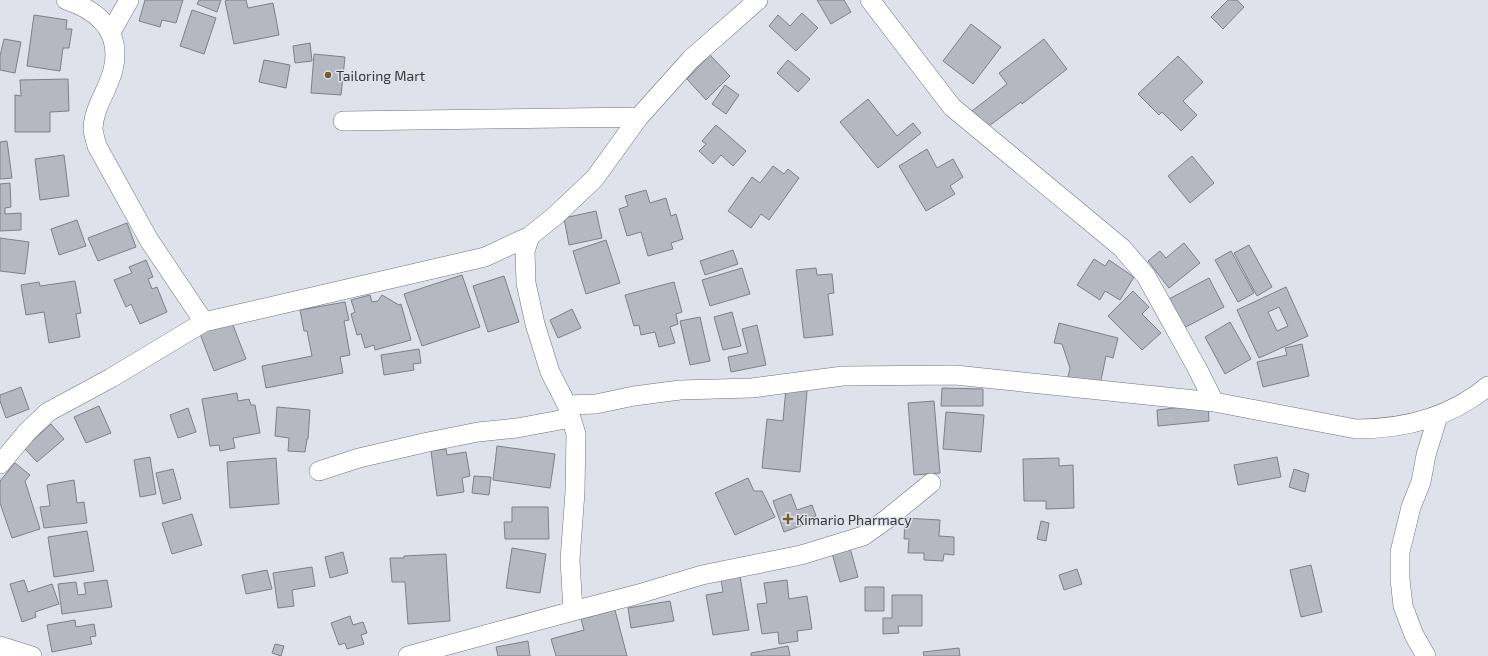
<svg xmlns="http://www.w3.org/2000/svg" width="1488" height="656" viewBox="0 0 1488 656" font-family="'Exo 2',sans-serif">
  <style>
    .building { fill: #b5b8c0; stroke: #7d8088; fill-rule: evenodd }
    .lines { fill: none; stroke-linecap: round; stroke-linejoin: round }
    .minor-casing { stroke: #70737b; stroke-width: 20 }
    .minor { stroke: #fff; stroke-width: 19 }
    .poi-dot { fill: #725f2e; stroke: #dfe2eb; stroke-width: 1.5 }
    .labels { text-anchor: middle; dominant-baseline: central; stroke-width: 3; stroke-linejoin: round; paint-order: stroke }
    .poi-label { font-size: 14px; fill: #343639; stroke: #dfe2eb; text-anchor: start }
  </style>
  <rect width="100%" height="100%" fill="#dfe2eb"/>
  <path class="building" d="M145,0H183L176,23L162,20L160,27L139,21Z
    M199,0H221L217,12L197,4Z
    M229,0H246L248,8L273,3L279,35L234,44L225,1Z
    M817,0H844L851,12L831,24Z
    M1228,0H1237L1244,7L1223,29L1211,17Z
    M192,10L216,18L204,54L180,46Z
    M802,13L818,28L796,51L769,26L778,15L790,26Z
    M34,15L67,20L66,29H72L69,48H63L60,71L27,66Z
    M971,24L1001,47L973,84L943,61Z
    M4,39L21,42L15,73L0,70V56Z
    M1044,39L1067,69L1022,104L1021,102L985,129L972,111L1007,84L999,73Z
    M310,43L312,61L295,63L293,46Z
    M314,54L345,57L341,95L311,93Z
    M710,55L730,76L706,100L687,79Z
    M1178,56L1203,82L1183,101L1197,115L1181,131L1162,112L1159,115L1138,94Z
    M264,60L290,65L286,88L259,82Z
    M788,60L810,79L798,92L777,73Z
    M68,79L69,111L50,112V132H15V95L21,96L20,80Z
    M725,85L739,95L726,114L712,104Z
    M868,99L897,136L913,123L921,133L878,168L840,122Z
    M716,125L746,151L733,166L721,155L713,164L699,151L706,144L702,141Z
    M7,141L12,178L0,179V142Z
    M927,149L937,168L953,159L963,177L950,186L955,194L926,211L899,166Z
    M64,155L69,196L40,200L35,159Z
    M1192,156L1214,183L1190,203L1168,176Z
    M773,166L784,174L788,169L799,178L769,220L761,214L751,228L728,211L752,177L760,183Z
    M10,183L11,207L5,208V214L21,213V230L0,231V184Z
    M646,190L650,203L666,198L671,216L676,214L683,239L671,243L673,249L648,256L641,232L627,236L619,209L628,206L625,196Z
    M596,211L602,238L569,245L564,218Z
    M77,220L86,246L59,255L51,229Z
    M127,223L136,247L98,261L88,238Z
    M0,238L29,242L25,274L0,271Z
    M606,240L620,283L586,294L573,251Z
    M1184,243L1200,263L1169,288L1148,261L1160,251L1166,258Z
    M1249,245L1272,287L1257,296L1234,253Z
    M733,250L738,264L705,275L700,261Z
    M1231,251L1254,293L1238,302L1215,260Z
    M1094,259L1105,266L1109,260L1134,277L1120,300L1105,291L1100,300L1077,285Z
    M146,260L153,277L148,279L152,289L157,287L167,312L140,324L131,304L126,307L114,280L132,273L129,267Z
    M742,268L750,294L710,306L702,280Z
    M816,268L817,275L832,274L834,293L828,294L833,335L804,338L796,270Z
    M462,275L480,327L422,346L404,294Z
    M504,276L519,322L488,332L473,286Z
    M1209,278L1224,307L1180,330L1165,301Z
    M75,281L81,313L76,314L80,337L49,343L44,312L26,315L21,285L39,282L40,286Z
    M674,282L682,312L676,314L678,324L670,327L675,343L659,347L655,332L641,335L639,325L634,326L625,295Z
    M1286,287L1308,336L1259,358L1237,310ZM1279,307L1288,326L1277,331L1268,312Z
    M1133,291L1149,307L1142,314L1161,333L1142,350L1108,316Z
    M370,295L372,302L378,301L382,295L399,305L401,304L411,340L375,350L374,345L365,348L361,334L357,335L351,314L355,312L351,300Z
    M345,302L349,320L344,321L350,355L340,357L343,373L266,388L262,366L312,356L307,331H304L300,310Z
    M572,309L581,328L558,338L550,320Z
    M732,312L741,346L723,350L714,317Z
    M700,317L710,361L690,365L680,321Z
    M231,320L246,359L214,371L199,331Z
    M1230,322L1251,359L1225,374L1205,337Z
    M1059,323L1118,338L1113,358L1106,356L1100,385L1068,377L1070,368L1062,344L1054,343Z
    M757,325L766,365L731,372L728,357L748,353L742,329Z
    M1302,344L1309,376L1263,387L1257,362L1287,355L1285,348Z
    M419,349L421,363L413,364L414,370L384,375L381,355Z
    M21,387L29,409L6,418L0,401V395Z
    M786,388L807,391L800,472L762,468L767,419L783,421Z
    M942,388L983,389V406H941Z
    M237,393L238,401L249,399L251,405H255L260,433L233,438L235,448L220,451L219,445L210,446L202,399Z
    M934,401L940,473L914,475L908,403Z
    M1208,404L1209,421L1158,426L1157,410Z
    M99,406L111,433L86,443L74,417Z
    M277,407L310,410L308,439H307L305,452L288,451L289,438L275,436Z
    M188,408L196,432L178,438L170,415Z
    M946,412L984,415L981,452L943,449Z
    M51,424L64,439L37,462L24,448Z
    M497,446L555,454L550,488L493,480Z
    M446,449L447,455L466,452L470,476L462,478L464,492L437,496L431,451Z
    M150,457L156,494L140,497L134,460Z
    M1277,457L1281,477L1238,485L1234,465Z
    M276,458L279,504L230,508L227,462Z
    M1059,458V466L1073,465L1074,508L1046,509V501H1024L1023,459Z
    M15,463L30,475L25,481L40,529L12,538L0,503V481Z
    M173,469L181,499L163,504L156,473Z
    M1294,469L1309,474L1305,492L1289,487Z
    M474,476L491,477L489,495L472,493Z
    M748,478L754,491H762L775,517L735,535L715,493Z
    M74,480L77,503L84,502L87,523L44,528L40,507L50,506L47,485Z
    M791,494L797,510L812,505L816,516L810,518L811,522L784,532L773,501Z
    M512,507H548L549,539H505L504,522H512Z
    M192,514L202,545L172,554L162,523Z
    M905,518L940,520L939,536L954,537V555L944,554L943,561L924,560V553H908L909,539H904Z
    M1041,521L1049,523L1046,541L1037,539Z
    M87,531L94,571L54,577L48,537Z
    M512,548L546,554L540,593L506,588Z
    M850,548L858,577L840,582L832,553Z
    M343,552L348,573L330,578L325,557Z
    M446,554L450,621L408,624L405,582H392L390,558H404V556Z
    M1311,565L1322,612L1301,617L1290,570Z
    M312,567L315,586L292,590L294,606L278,608L273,573Z
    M1077,569L1082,584L1064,590L1059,575Z
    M267,570L272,589L246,594L242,575Z
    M740,576L749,630L713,635L706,595L723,592L721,579Z
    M24,580L28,592L52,584L59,604L35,612L36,617L22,622L10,584Z
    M107,580L112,607L62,614L58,584L76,582L78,595L86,594L84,583Z
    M787,580L789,599L807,596L812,629L797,631L798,641L779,644L778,632L762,634L757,604L767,603L764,583Z
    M865,587H884V611H865Z
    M892,595H922V626H898L899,633L883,634V618H892Z
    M670,601L674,621L631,628L628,608Z
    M615,610L627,656H556L551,639L584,630L581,619Z
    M350,616L353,625L363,622L367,633L361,635L364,644L347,649L345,643L339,645L331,623Z
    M75,620L76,627L94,624L96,636L90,637L92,644L52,652L47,625Z
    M528,641L530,656H498L496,647Z
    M275,644L284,646L281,656L272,653Z
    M788,646L790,656H751V653Z
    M959,648L960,656H924L923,652Z"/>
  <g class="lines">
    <defs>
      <path id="minor" d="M66,0C100,11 122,33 113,70C108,90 94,107 93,128C93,134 96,141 97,146L149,240L204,322
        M870,0L952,107L1122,248L1146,276L1197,368L1214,402
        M111,32L129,0
        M343,121L639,117
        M530,236L525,251L526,283L535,324L550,372L567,405L576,434L575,492L570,560L573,611
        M567,405L596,404L634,396L680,390L752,388L843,376L955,375L1214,402L1356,429C1404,429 1451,417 1488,386
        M0,464L27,432L48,412L111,378L204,322L485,257L530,236L555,216L595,178L639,117L691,59L758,0
        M319,471L359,458L428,442L478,432L517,428L571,418
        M0,646L32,656
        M408,656L573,611L635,595L702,575L801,555L863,536L887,519L931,483
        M1426,656L1414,635L1403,606L1400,579V552L1411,507L1421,482L1426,455L1438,416"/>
    </defs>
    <use href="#minor" class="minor-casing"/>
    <use href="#minor" class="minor"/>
  </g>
  <g class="poi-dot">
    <circle cx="328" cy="75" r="4"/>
    <path d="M786 513h4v4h4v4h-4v4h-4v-4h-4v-4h4z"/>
  </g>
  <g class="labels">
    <g class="poi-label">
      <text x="336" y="75">Tailoring Mart</text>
      <text x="796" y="519">Kimario Pharmacy</text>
    </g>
  </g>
</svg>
